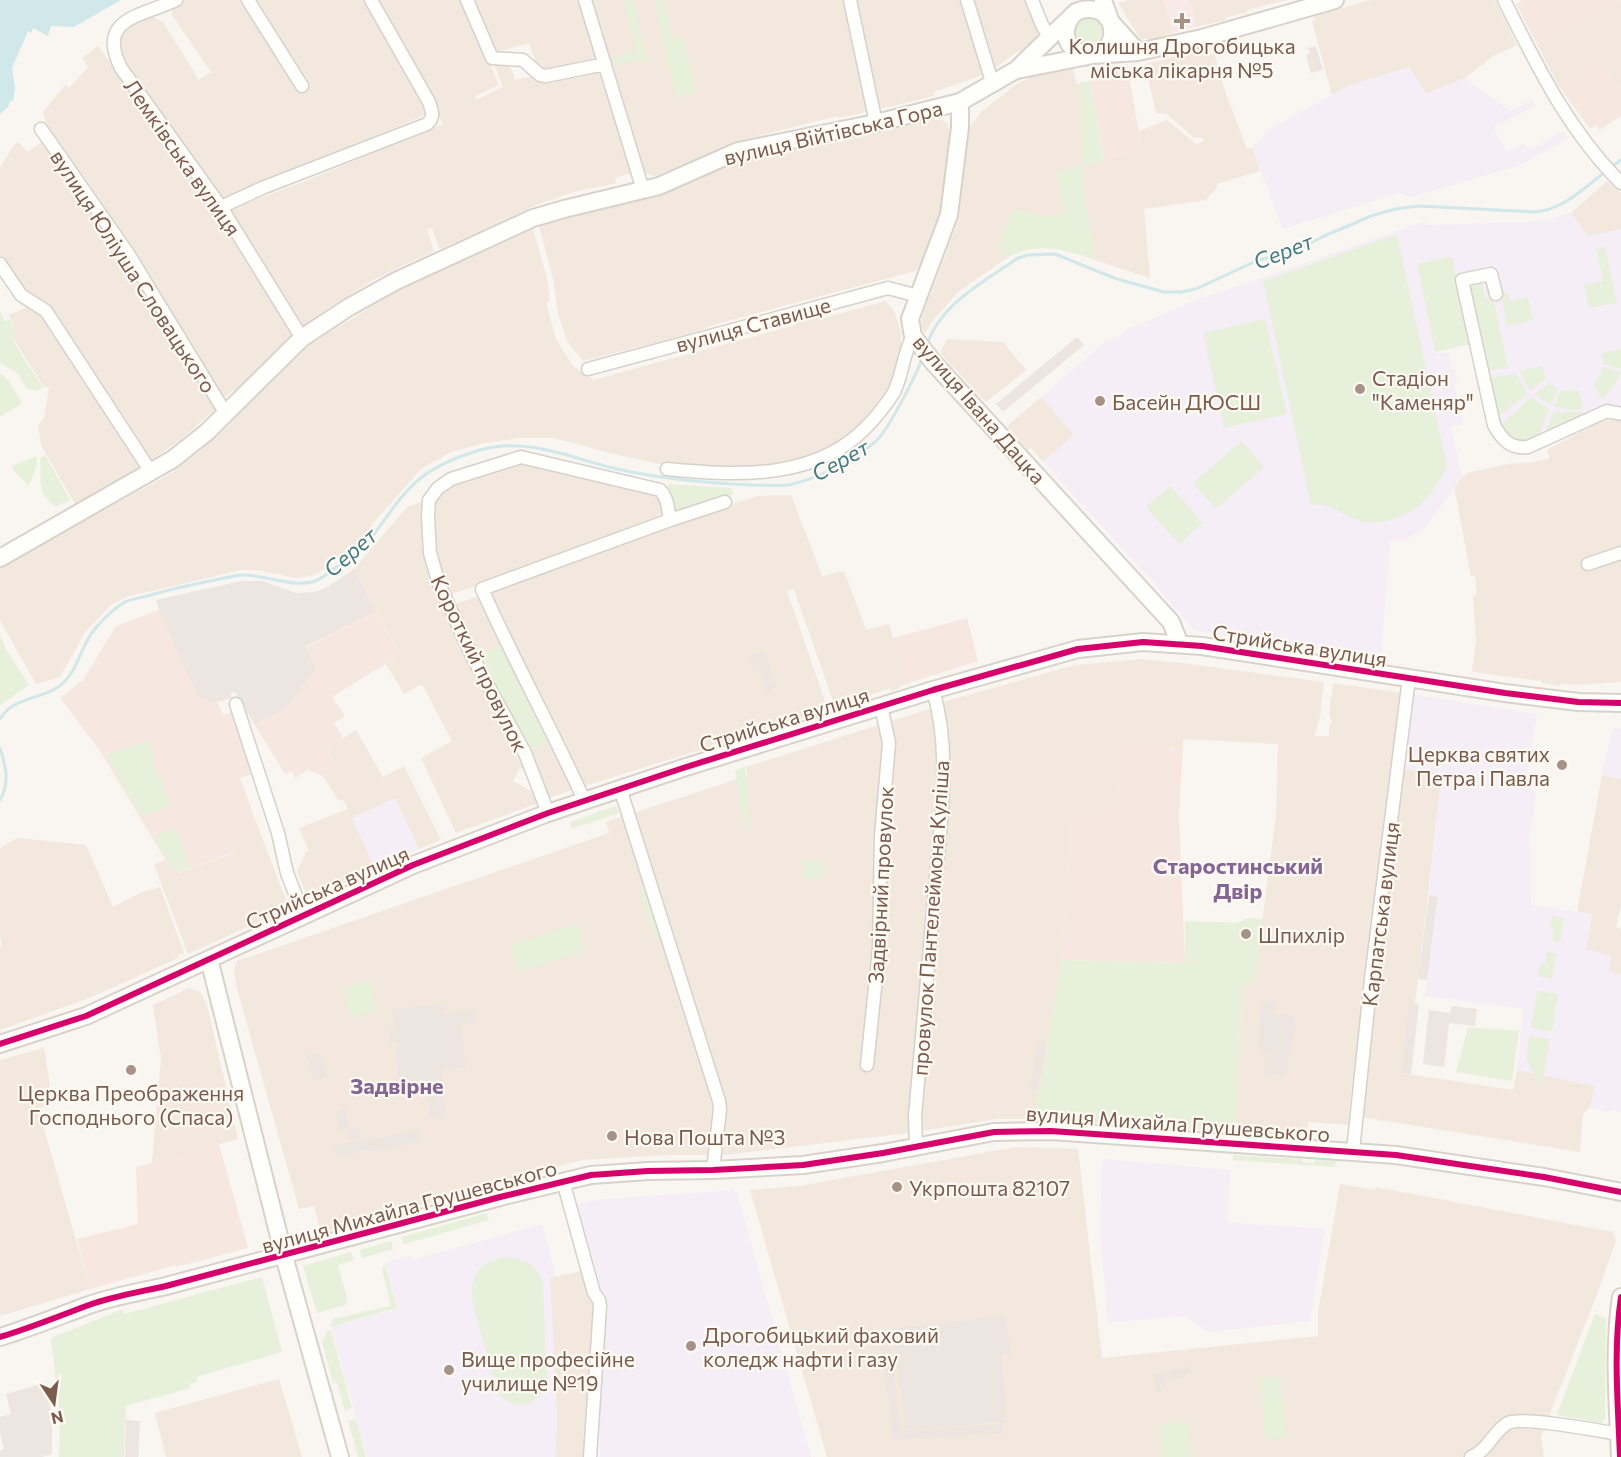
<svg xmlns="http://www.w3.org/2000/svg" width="1621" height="1457" viewBox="0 0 1621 1457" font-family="Commissioner,sans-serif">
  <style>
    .residential { fill: #f2e8de }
    .commercial { fill: #f6e8e1 }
    .industrial { fill: #ede5e0 }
    .education { fill: #f6eef6 }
    .medical { fill: #fae9e9 }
    .green { fill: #e7f0db }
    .water { fill: #d0e8ea }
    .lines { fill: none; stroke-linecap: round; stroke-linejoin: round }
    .stream { stroke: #d0e8ea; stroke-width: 3 }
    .street-casing { stroke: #d7d1cb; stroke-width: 15 }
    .secondary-casing { stroke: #d9d2cb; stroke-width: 20 }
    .street { stroke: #fefefd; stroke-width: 12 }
    .secondary { stroke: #fefefd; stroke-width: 16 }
    .cycleway-casing { stroke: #fffaf3; stroke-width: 10 }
    .cycleway { stroke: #d6006c; stroke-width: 6 }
    .poi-dot { fill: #a69286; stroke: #fffaf3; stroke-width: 2 }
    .labels { text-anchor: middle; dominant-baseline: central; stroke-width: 4.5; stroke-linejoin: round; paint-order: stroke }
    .poi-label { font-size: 21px; fill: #7a5c4d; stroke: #fffaf3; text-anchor: start }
    .street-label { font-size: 21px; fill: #7a5c4d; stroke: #fffaf3 }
    .water-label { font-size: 22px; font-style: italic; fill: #437c86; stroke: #fffaf3 }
    .neighbourhood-label { font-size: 22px; font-weight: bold; fill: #846695; stroke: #fffaf3 }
  </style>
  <rect width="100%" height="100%" fill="#f9f5f0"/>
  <path class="residential" d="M184,0H239L300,91L251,0H366L427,107L428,114L261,183L223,202L123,67L118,35L127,26L153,17L163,22L199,80L211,72L172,15V9L174,5Z
    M375,0H463L499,85L475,96L476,100L503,87L494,64L509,63L515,80L533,76L540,82L547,83L597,71L602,72L633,173L615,178L616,183L570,193L534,206L442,248H439L432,228L427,230L434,251L375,279L331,306L300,328L230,213L231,210L247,203L308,180L443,124Z
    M472,0H579L598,60L552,74L538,69L529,43L496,52L480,17L481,16Z
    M590,0H846L870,111L839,118L838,116L732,142L666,172L654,176L645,173L642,170Z
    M854,0H963L986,74L934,92V96L880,109L877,108L867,61L870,60L864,47Z
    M971,0H1028L1040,32L1027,47L1014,54L994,69Z
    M1129,0H1164L1172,33L1148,40L1147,38L1141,40L1118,3Z
    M1190,0H1287L1247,10V12L1225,18L1226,20L1196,27Z
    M1371,0H1495L1517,45L1493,56L1465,78L1426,94L1409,67L1348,86L1332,95L1312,21L1315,20L1314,16Z
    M1621,2V89L1603,62L1558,85L1537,44Z
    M98,46L202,186L296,333L239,387L223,398L48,133L43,112L66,84L69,88L88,67L82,58Z
    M1205,50L1207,55L1214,53L1226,94L1247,149L1252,148L1260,171L1217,184V187L1206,200L1144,209L1150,278L1095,260L1083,188L1082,165L1066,213L1048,217L1014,210L998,247L1007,258L958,292L931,323L925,334L921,325L922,317L959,219L968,130L981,112L1017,84L1031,77L1073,69L1081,102L1083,165L1142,151L1139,131L1167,120L1196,144L1204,141L1203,137L1194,138L1167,114L1156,113L1145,64Z
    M933,120H942L947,123L950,132L944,197L939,219L922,265L915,271L709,326V327L685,335L583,361L567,341L558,314L553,278L539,226L666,192L741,160L839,142Z
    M43,141L121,251L218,407L180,440L149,461L98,384L101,382L98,378H94L33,298L19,285L0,256V168L12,148L18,142L28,152Z
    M1607,181L1621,193V229L1588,237L1571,213Z
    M533,229L547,278L550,301L546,303L556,339L573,366L593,380L796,325L795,323L823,315L824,318L886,301L895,313L901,334L902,351L890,390L876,410L834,449L777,467L727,469L664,465L610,453L554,438H520L484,443L454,451L422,468L374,522L361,541L317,574L297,578L256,570H241L126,597L111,605L86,631L60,677L36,684L0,620V567L175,471L174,469L194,456L229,425L294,358L308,346L328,333L409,284Z
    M29,306L40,311L143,465L75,504L41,445L38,425L44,418L49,387H44L13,338V323L9,315Z
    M947,339L1003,342L1026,370L986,402L940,353Z
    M1041,397L1074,435L1043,462L1031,448L1028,450L1007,426Z
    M1608,417L1621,421V682L1575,685L1560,683V686L1542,683L1541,681L1472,672L1476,640L1473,596L1477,595L1475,576H1471L1454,486L1467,473L1513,463L1519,464L1549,459L1547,450Z
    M521,462L658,494L663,513L660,518L492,581L451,594L448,593L434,550L432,513L434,502L442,492L454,483Z
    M791,495L822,576L844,571L866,630L889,624L900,660L896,661L903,685L900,686V688L891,691L890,688L888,689L835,707L794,589L787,591L828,710L581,787L490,597L493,591L674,523L758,496Z
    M424,501L426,553L529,773L520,768L513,781L538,795L541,802L456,833L421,758L452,741L422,684L404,694L386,664L400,655L354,569L407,507Z
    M479,596L503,645L477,656L455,608L458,603Z
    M1141,659L1181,663L1324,682L1320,717L1314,736H1329V726L1332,723L1329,714L1333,683L1403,693L1358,1074L1352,1084L1348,1125L1308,1122L1307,1133L1285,1131L1284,1136L1235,1132L1242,986L1254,982L1276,816L1278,744L1183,739V749L1130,741L1126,743L1112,815L1070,813L1069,863L1061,960L1042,1080L1032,1119H996L909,1133L725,1155H670L582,1160L321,1233L314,1206L299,1209L236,985L234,969L237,961L609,833L606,822L747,776L746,767L932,708L943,702L1075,665Z
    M356,730L383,777L404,766L441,840L419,849L395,799L353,819L375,869L308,898L297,872L306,852L309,851L299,828L348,809L343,800H338L323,776L337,767L326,749Z
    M553,740L574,789L547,799L528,751Z
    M1401,769L1442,774L1415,1004L1410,1003L1402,1073L1513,1090L1517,1070L1595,1086L1590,1107L1583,1114L1580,1152L1361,1117Z
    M1602,775L1621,779V905L1616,927L1621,929V975L1609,971L1586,949L1592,915L1577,912Z
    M258,827L289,908L188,954L154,864L165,860L171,869L179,873L234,853L229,838Z
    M17,838L86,845L113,907L140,893L160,887L184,953L178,955V958L92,997L0,1030V947L2,946L0,936V848Z
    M189,988L200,992L207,1005L238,1139L152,1163L161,1058L153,1005Z
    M44,1048L50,1085L40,1115L90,1289L0,1316V1060Z
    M1016,1147L1078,1149L1102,1358L1318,1336V1313L1340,1184L1375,1190L1376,1187L1612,1232L1616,1240L1596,1297L1541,1436L1544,1457H827L750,1190L799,1186Z
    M581,1271L588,1298L595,1303L584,1457H555L557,1420L550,1278Z
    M279,1379L302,1457H166L155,1413Z"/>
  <path class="commercial" d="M1522,0H1621V2L1537,44L1516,4Z
    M1603,61L1621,89V116L1599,130L1596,125L1590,129L1558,85Z
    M1127,64L1142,151L1104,160L1089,81L1103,78L1101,70Z
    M159,610L197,695L208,702H217L223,715L233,712L252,774L240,778L258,827L230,838L234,852L178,873L171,869L102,754L60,698L83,680L116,626Z
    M376,611L400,655L332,697L345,716L334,723L343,738L326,749L337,767L323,776L308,770L295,778L291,771L285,774L254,724L284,710L305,648Z
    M967,618L978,661L903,685L896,661L899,660L893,638Z
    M1130,741L1164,742L1170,748L1183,749L1179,816L1185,963L1061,960L1069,863L1070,812L1112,814L1121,744Z
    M219,1144L248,1248L176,1267V1265L90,1289L77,1239L138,1224L136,1167Z"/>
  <path class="industrial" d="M1316,46L1323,70L1311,73L1306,55L1310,54L1308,48Z
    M1077,337L1084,345L1003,412L996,404Z
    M354,569L376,611L305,647L316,669L284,710L254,724L235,692L230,693L232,698L217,702H208L197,695L161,616L156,600L241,581H263L296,593L314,592L326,588Z
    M765,652L776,688L767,691L759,664L752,666L750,656Z
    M1429,895L1438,896L1427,980L1418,979Z
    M1262,1001H1275L1274,1014L1295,1016V1021L1296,1022L1288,1055L1286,1076L1264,1074L1266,1053L1259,1046Z
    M1409,1003L1419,1004L1411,1074L1402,1073Z
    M443,1005V1014L474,1011L475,1023L462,1024L465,1067L442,1069L445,1117L430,1118L428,1085L399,1087L396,1042H389L388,1029H395L393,1009Z
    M1452,1006L1477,1009L1475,1026L1449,1023L1444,1067L1423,1064L1429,1010L1450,1013Z
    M1039,1042L1046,1044L1038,1090L1030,1089Z
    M320,1052L327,1076L314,1080L307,1056Z
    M345,1109L349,1129L358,1127L361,1138L350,1140L347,1130L340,1132L335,1112Z
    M419,1131L421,1142L336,1156L335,1145Z
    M1006,1316L1011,1354L1001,1356L1007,1422L905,1429L892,1329Z
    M889,1334L902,1431L1003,1424L1004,1433L894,1440L879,1335Z
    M1190,1366L1191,1372L1181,1376L1182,1378L1165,1382L1166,1386L1160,1387L1162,1392L1157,1393L1153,1375Z
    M44,1383L52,1416V1454L42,1457H0V1451L4,1449L0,1434V1417L11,1414L6,1394Z
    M126,1420L140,1421L138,1457H125Z"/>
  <path class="education" d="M1409,67L1426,94L1465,78L1510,111L1533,100L1536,106L1493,127L1507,152L1525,143L1529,150L1563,131L1568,138L1521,165L1411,197L1398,193L1283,229L1252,148L1268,130L1348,86Z
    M1571,213L1588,237L1621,229V406H1608L1527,443L1511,439L1499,425L1470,344L1435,352L1436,354L1448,352L1452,370L1455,369L1457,381L1454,382L1463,424L1451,427L1462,477L1439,510L1420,532L1405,540L1390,542L1381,658L1195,631L1150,579L1043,462L1074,435L1041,397L1106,341L1119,336L1128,329L1192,302L1418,224L1426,222L1427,225H1435L1544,221Z
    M1411,694L1537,714L1528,768L1527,783L1536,795L1530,835L1531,905L1592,914L1586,949L1611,956L1609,971L1621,975V1112L1611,1110L1610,1113L1590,1107L1595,1086L1517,1070L1523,1009L1425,996L1438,897L1429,895L1435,825L1442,774L1401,769Z
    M1613,727L1621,729V779L1602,775Z
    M395,798L419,849L375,869L352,818Z
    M1102,1159L1230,1170L1227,1222L1325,1229L1310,1321L1209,1332L1184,1316L1108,1323L1100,1233Z
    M733,1190L737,1193L811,1457H600L598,1384L605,1307L577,1204L605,1199Z
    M542,1224L556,1277L550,1279L557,1420L555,1457H367L331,1327L398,1309L385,1263L411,1255L413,1260Z"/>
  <path class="medical" d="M1164,0H1190L1196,27L1172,33Z"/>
  <path class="green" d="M623,0H632L647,61L643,62L639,59L610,66L608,59L637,52Z
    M654,0H663L673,39L683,37L695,88L694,93L676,98Z
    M1076 31a13 13 0 1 1 26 0a13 13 0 1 1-26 0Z
    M1089,81L1104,160L1083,165V188L1095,260C1066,249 1035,241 1007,258L998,247L1014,210L1048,217L1065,213L1056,171L1083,165L1081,102L1076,84Z
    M1397,234L1447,467C1441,478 1435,489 1427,498C1411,516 1377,529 1354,519C1338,513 1328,501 1311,505L1263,281Z
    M1605,247L1617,303L1589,308L1584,285L1603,281L1596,248Z
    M1452,257L1470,344L1435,352L1417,264Z
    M1481,281L1485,298L1493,297L1508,367L1489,371L1470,284Z
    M1508,292L1510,301L1528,297L1533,320L1507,326L1501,294Z
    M0,311L5,321L11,319L14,334L12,338L24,359L43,387L38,391L27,389L18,374L0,363Z
    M1265,319L1287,414L1224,428L1203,333Z
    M1621,349V369L1603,364L1602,353Z
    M1542,366L1546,378L1530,391L1520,371Z
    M1603,367L1621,372L1615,384L1602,399L1593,385L1597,380Z
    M0,373L9,381L22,403L0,417Z
    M1516,373L1527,394L1498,417L1490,378Z
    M1549,383L1558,389L1550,405L1535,394Z
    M1561,390L1579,391L1583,408L1574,410L1554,407Z
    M1531,397L1549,409C1545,417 1542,430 1537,436C1526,450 1508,434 1501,425Z
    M1554,411L1562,413L1582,411L1584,416L1545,433Z
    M1242,441L1264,467L1216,509L1193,483Z
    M45,455L70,500L55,507C35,489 42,483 40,458Z
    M36,456L37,464L29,486L13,470L12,466Z
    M668,484L732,488L733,494L674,513Z
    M1170,486L1203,523L1179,544L1146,507Z
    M0,635L7,651L29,685L0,705Z
    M503,645L553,740L528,751L477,656Z
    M149,741L156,763L153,764L157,777L160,776L170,807L141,815L105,754Z
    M745,767L750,829L746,830L735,770Z
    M616,806L619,813L572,829L570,822Z
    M176,827L189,868L178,871L172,868L153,837Z
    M804,861H823V879H804Z
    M642,881H644L661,934L659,940L655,942L639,888L643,887Z
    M1552,916L1564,918L1560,942L1552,941L1554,929L1550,928Z
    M1249,918L1263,919L1254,982L1242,986L1235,1132L1032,1119L1042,1080L1061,960L1185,963V921L1236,923Z
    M577,924L585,951L518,972L510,945Z
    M1547,952L1556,954L1552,979L1538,976L1540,963L1545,964Z
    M369,980L378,1010L351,1018L342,989Z
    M1537,991L1558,994L1552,1032L1531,1028Z
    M1468,1027L1519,1031L1512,1081L1456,1072Z
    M1529,1036L1550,1039L1542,1087L1526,1060Z
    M1233,1155L1302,1159V1162L1315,1163V1160L1336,1161L1335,1167L1233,1160Z
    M487,1213L489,1220L404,1244L402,1237Z
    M391,1241L393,1249L362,1258L360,1250Z
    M351,1252L354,1260L338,1265L348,1301L345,1305L317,1313L303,1266Z
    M508,1257C526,1259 537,1266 543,1283L547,1381C542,1406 513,1413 497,1392L472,1300C469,1273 482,1260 508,1257Z
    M385,1264L397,1308L330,1327L333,1319L391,1306L382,1269Z
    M262,1277L282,1352L196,1377L197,1382L189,1384L190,1388L126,1406L124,1457H59L60,1416L51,1338L123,1309L124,1314Z
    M1595,1314L1606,1319L1605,1419L1601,1423L1557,1415Z
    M328,1330L331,1331L352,1408L345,1411L337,1383H333L322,1342Z
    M1280,1376L1286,1437L1265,1439L1260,1378Z
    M356,1419L366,1457H358L348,1421Z
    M1188,1421L1192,1457H1162L1159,1424Z"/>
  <path class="water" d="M0,0H121L74,27L51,26L48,36L33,28L31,33L28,31L12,68L15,88L13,101H10L8,107L0,114Z"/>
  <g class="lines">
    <path class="stream" d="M1610,168L1621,160
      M927,345C940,304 985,281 1018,258L1028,255L1055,254L1117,279L1164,292H1181L1196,289L1256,261L1300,249L1322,237L1371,216L1395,209L1419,206L1536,212C1565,208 1583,189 1605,172
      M0,719C13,696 44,700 62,684C78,670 81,646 94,630C103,619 113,609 125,602C131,599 140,598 147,596C177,587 209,581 240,575C264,574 288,587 312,582C321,580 328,573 335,568C346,561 359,553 367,543C385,521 400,494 422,477C439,464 460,456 480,450C527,437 568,457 613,468C659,479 705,483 752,485C766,485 780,487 793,484C821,477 856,460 877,440C890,427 916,375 923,357
      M0,748C6,766 10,783 0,800"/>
    <defs>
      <path id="street" d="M176,0C144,16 95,17 121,68L221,207L302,338
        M248,0L302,86
        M467,0L492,58L523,60L540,75L546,76L605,64
        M585,0L643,190
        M850,0L876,123
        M967,0L993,85
        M1032,0L1042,25L1050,38
        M1504,0C1537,66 1568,130 1621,183
        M41,129L129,255L226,414
        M221,207L262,188L427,124C435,117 432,111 429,102L371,0
        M0,264L21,295L46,311L151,472
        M1496,294L1491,274L1462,280L1494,425C1502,440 1511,449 1528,447L1607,411L1621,414
        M588,369L888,288L918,296
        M667,469C739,476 820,481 872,421C880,412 888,402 894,392C903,374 903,353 913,336
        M1588,564L1621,553
        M236,704L278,833L287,873L303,914
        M620,788L719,1101L720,1109L713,1170
        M584,800C552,729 514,661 482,589L670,520L725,502
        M548,813L525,753L473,658L439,584L430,553L428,517L429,500L438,488L451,479L521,457L660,490C668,498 668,510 670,520
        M867,1065L879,949L881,837L889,743L881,706
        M916,1147L915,1116C922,1040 928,965 935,889C940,824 952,753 933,690
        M1353,1151L1371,979L1409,678
        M563,1181L594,1293L599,1300L600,1306L590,1457
        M1471,1457C1489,1450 1493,1431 1508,1423C1520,1416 1601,1431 1619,1434"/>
      <path id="secondary" d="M1071,17C1049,52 1105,71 1112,36C1114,25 1106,11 1103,0
        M1017,70L1093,55L1138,52L1202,38L1335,0
        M960,102V127L949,215L910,319L913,336L933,362L1171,622L1177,637L1175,642L1169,644
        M0,558L173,459L207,432L302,338L349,307L396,281L533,218L564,209L659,186L738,151L876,123L960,102L1016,70L1076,12C1085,8 1092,8 1102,12L1138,52
        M209,959L284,1256L340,1457
        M0,1044L86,1016L413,865L548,813L683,768L933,690L1078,649L1143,642L1202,646L1505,693L1578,702L1621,703
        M0,1337C30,1328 59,1316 89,1305C114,1296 140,1292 166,1286L500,1197L591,1175L648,1171L713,1170L803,1165L883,1153L994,1132L1051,1131L1396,1155L1544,1177L1621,1192
        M1620,1457C1618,1404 1613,1350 1621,1297"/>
    </defs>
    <use href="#street" class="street-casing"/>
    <use href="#secondary" class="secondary-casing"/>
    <use href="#street" class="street"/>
    <use href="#secondary" class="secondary"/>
    <defs>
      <path id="cycleway" d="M0,1044L86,1016L413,865L548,813L683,768L933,690L1078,649L1143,642L1202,646L1505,693L1578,702L1621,703
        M0,1337C30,1328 59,1316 89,1305C114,1296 140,1292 166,1286L500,1197L591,1175L648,1171L713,1170L803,1165L883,1153L994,1132L1051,1131L1396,1155L1544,1177L1621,1192
        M1620,1457C1618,1404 1613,1350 1621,1297"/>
    </defs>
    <use href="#cycleway" class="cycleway-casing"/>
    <use href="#cycleway" class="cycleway"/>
  </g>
  <g class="poi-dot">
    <path d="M1179 12h6v6h6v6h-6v6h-6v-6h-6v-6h6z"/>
    <circle cx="1360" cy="389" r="6"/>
    <circle cx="1100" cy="401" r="6"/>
    <circle cx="1562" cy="765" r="6"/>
    <circle cx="1246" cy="934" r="6"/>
    <circle cx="131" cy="1070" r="6"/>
    <circle cx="612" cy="1136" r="6"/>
    <circle cx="897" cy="1187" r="6"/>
    <circle cx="691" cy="1346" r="6"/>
    <circle cx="449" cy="1370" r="6"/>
  </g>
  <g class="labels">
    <g class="poi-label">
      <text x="1182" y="45" text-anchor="middle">Колишня Дрогобицька<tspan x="1182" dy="24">міська лікарня №5</tspan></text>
      <text x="1372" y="377">Стадіон<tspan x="1372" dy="24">"Каменяр"</tspan></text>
      <text x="1112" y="401">Басейн ДЮСШ</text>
      <text x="1550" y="753" text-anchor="end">Церква святих<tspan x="1550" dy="24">Петра і Павла</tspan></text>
      <text x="1258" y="934">Шпихлір</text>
      <text x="131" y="1092" text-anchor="middle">Церква Преображення<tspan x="131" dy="24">Господнього (Спаса)</tspan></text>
      <text x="624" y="1136">Нова Пошта №3</text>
      <text x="909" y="1187">Укрпошта 82107</text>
      <text x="703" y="1334">Дрогобицький фаховий<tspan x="703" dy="24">коледж нафти і газу</tspan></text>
      <text x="461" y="1358">Вище професійне<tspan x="461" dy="24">училище №19</tspan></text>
    </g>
    <g class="street-label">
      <text transform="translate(833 132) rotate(-13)">вулиця Війтівська Гора</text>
      <text transform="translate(183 157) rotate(55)">Лемківська вулиця</text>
      <text transform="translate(134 271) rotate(57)">вулиця Юліуша Словацького</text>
      <text transform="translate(753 324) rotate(-15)">вулиця Ставище</text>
      <text transform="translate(980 409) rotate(49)">вулиця Івана Дацка</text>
      <text transform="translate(1300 645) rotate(9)">Стрийська вулиця</text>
      <text transform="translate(480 663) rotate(64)">Короткий провулок</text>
      <text transform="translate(784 719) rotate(-17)">Стрийська вулиця</text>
      <text transform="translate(880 885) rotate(-87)">Задвірний провулок</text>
      <text transform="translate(327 887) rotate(-24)">Стрийська вулиця</text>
      <text transform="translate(1380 914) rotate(-83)">Карпатська вулиця</text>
      <text transform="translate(930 918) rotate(-86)">провулок Пантелеймона Куліша</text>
      <text transform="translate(1178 1123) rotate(4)">вулиця Михайла Грушевського</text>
      <text transform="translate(409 1206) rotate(-15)">вулиця Михайла Грушевського</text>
    </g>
    <g class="water-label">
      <text transform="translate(1283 251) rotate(-21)">Серет</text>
      <text transform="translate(840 460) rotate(-29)">Серет</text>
      <text transform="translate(350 552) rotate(-41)">Серет</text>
    </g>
    <g class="neighbourhood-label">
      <text x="1238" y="865">Старостинський<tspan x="1238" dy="25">Двір</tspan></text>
      <text x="397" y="1085">Задвірне</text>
    </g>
  </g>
  <g transform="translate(54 1403) rotate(167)" stroke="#fffaf3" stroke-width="4.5" paint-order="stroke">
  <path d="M0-4.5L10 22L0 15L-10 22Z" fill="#7a5c4d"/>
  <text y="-9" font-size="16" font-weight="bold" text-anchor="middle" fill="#7a5c4d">N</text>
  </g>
</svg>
